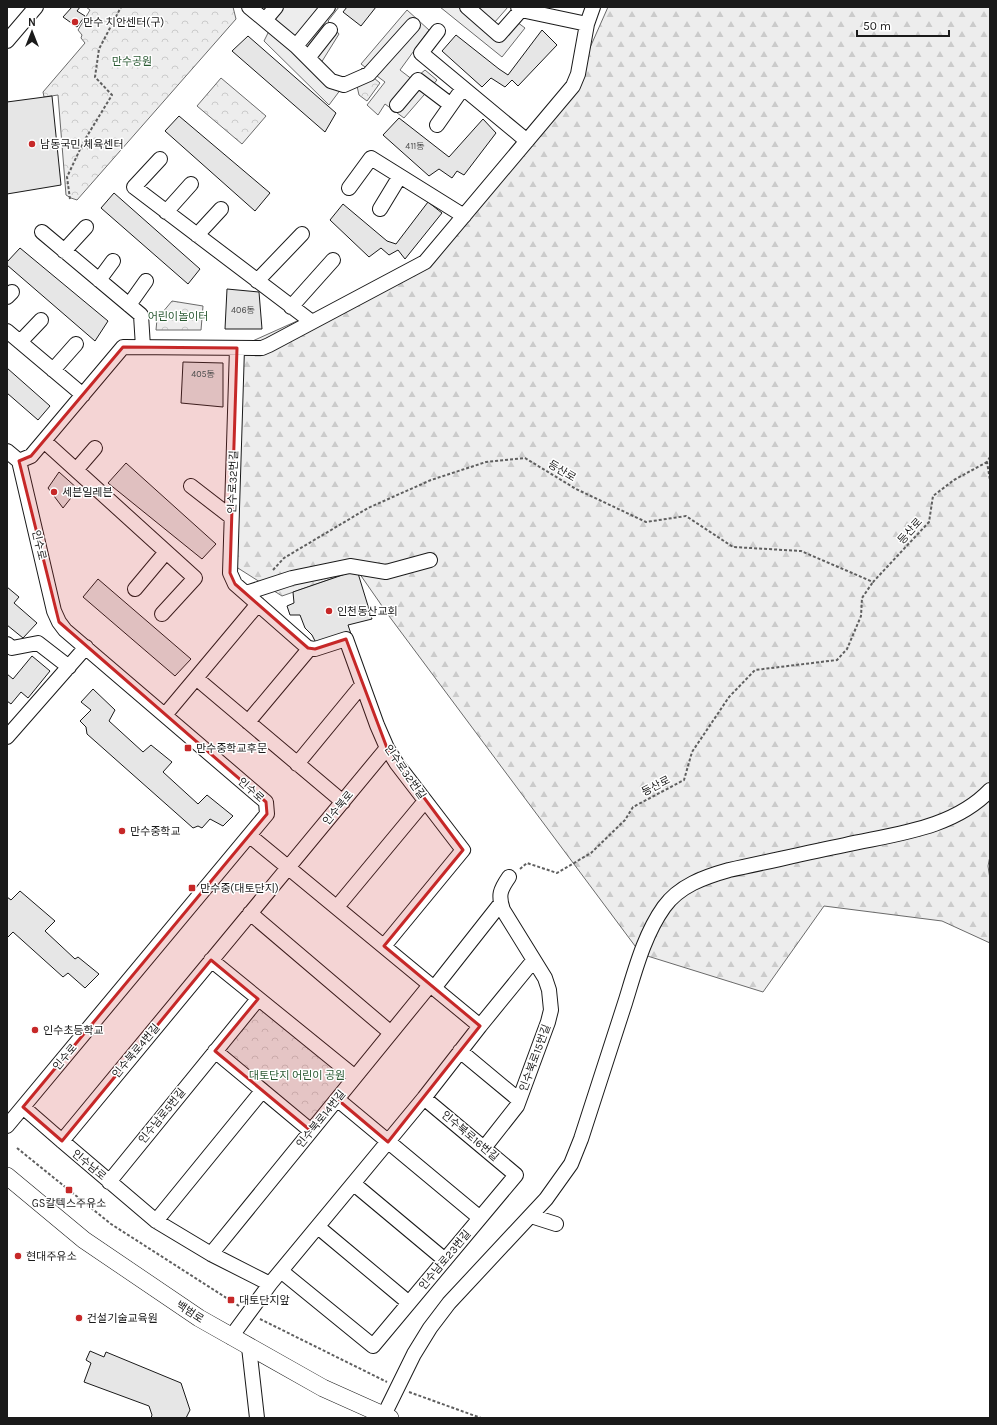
<svg xmlns="http://www.w3.org/2000/svg" width="997" height="1425" viewBox="0 0 997 1425" font-family="Karla,'Noto Sans KR',sans-serif">
  <style>
    .forest { fill: url(#forest-firs); stroke: #6a6a6a }
    .park { fill: url(#park-crowns); stroke: #6a6a6a }
    .pitch { fill: #ededed; stroke: #6a6a6a }
    .building { fill: #e6e6e6; stroke: #1a1a1a }
    .lines { fill: none; stroke-linecap: round; stroke-linejoin: round }
    .minor-casing { stroke: #1a1a1a; stroke-width: 16 }
    .major-casing { stroke: #1a1a1a; stroke-width: 18 }
    .path { stroke: #5f5f5f; stroke-width: 2; stroke-dasharray: 3 2; stroke-linecap: butt }
    .minor { stroke: #fff; stroke-width: 14 }
    .major { stroke: #fff; stroke-width: 17 }
    .marked { fill: #c62828; fill-opacity: 0.2; stroke: #c62828; stroke-width: 3; stroke-linejoin: round }
    .poi-dot { fill: #c62828; stroke: #fff; stroke-width: 1.5 }
    .labels { text-anchor: middle; dominant-baseline: central; stroke-width: 3; stroke-linejoin: round; paint-order: stroke }
    .number-label { font-size: 9px; fill: #4d4d4d }
    .poi-label { font-size: 11px; fill: #1a1a1a; stroke: #fff; text-anchor: start }
    .park-label { font-size: 11px; fill: #2b5a34; stroke: #fff }
    .street-label { font-size: 11px; fill: #1a1a1a; stroke: #fff }
  </style>
  <defs>
    <pattern id="forest-firs" width="22" height="20" patternUnits="userSpaceOnUse"><rect width="22" height="20" fill="#ededed"/><path d="M5 1l3.5 6h-7zM16 11l3.5 6h-7z" fill="#cbcbcb"/></pattern>
    <pattern id="park-crowns" width="20" height="18" patternUnits="userSpaceOnUse"><rect width="20" height="18" fill="#ededed"/><path d="M2 6a3 3 0 1 1 6 0M12 15a3 3 0 1 1 6 0" fill="none" stroke="#cbcbcb"/></pattern>
  </defs>
  <rect width="100%" height="100%" fill="#fff"/>
  <path class="forest" d="M608,7H990V856L988,866L990,879V943L942,921L824,906L763,992L641,954L389,616L357,570L282,596L230,563L237,348L415,268L573,86Z"/>
  <path class="park" d="M86,7H233L236,19L77,200L71,198L66,195L58,95L44,97L43,92L85,43L81,38L82,35L78,30L90,10Z
    M362,68L380,83L367,101L359,95L355,77Z
    M221,78L266,116L242,144L197,106Z
    M172,301L203,306L201,330H156L157,319Z
    M258,999L355,1077L311,1131L215,1051Z"/>
  <path class="pitch" d="M249,7H339L328,21L339,34L321,63L344,85L329,105L264,41L271,27Z
    M440,7H458L497,41H503L517,22L525,28L502,57Z
    M476,7H508L494,23Z
    M407,10L429,30L400,70L413,80L425,70L437,80L404,118L385,104L378,115L367,105L385,82L361,64Z"/>
  <path class="building" d="M72,7H80L77,11L85,16L77,27L63,17Z
    M347,7H376L361,26L343,12Z
    M542,30L557,45L518,86L512,80L505,87L491,78L482,87L442,51L456,35L499,69L508,75Z
    M248,36L336,113L325,132L232,51Z
    M52,96L61,185L7,194V102Z
    M179,116L270,193L255,211L165,131Z
    M399,118L449,157L483,119L496,133L464,175L457,171L452,178L439,169L429,176L383,135Z
    M114,193L200,269L188,284L101,208Z
    M428,202L442,213L405,259L398,250L389,255L381,248L369,257L330,220L343,204L387,241L396,244Z
    M20,248L108,321L95,341L7,265V262Z
    M227,289L259,292L262,329H225Z
    M183,362L223,363V407L181,403Z
    M7,368L50,406L38,420L7,393Z
    M126,463L216,544L202,559L108,483Z
    M59,472L78,489L63,508L48,488Z
    M357,570L372,619L348,625L351,634L317,645L312,635L305,628L300,615H290L287,606L294,603L293,592Z
    M98,579L191,659L175,676L83,597Z
    M7,587L19,597L14,603L37,623L23,638L7,625Z
    M32,656L50,671L28,698L21,692L11,704L7,701V674L13,679Z
    M93,689L115,710L109,721L143,752L151,745L172,762L163,772L198,804L207,795L233,816L223,826L210,819L202,828L198,826L193,828L87,734L86,727L80,721L91,710L81,702Z
    M20,891L55,921L45,931L75,959L78,957L99,974L85,988L68,973L63,977L13,932L7,938V897L11,900Z
    M90,1351L104,1357L106,1352L181,1383L190,1410L186,1418H151L152,1415L149,1406L84,1382L91,1363L86,1360Z"/>
  <g class="lines">
    <defs>
      <path id="minor" d="M249,7L296,46L331,81L344,85L369,74L413,25
        M467,7L499,35L521,10
        M518,7L521,10L587,24
        M265,20L276,7
        M438,31L421,53L527,141
        M7,41L36,7
        M296,46L328,7
        M308,58L330,30
        M397,105L418,80L451,105
        M437,125L463,88
        M160,159L134,187L312,322
        M349,188L371,158L464,216
        M380,209L400,176
        M166,212L191,184
        M42,232L141,315L143,347
        M197,235L221,209
        M64,251L86,227
        M99,280L113,261
        M257,281L302,234
        M7,297L12,292
        M129,305L146,281
        M291,307L333,260
        M7,331L83,395
        M20,342L41,320
        M237,348L230,573L235,584L308,648L315,649L346,639L377,725L387,748L397,764L463,850L384,946
        M53,370L76,344
        M44,441L195,578L162,614
        M7,451L19,461L54,611L59,622L65,630L266,802L267,814L7,1126
        M19,461L31,456L123,347L262,348L269,345L425,262L573,86L578,74L587,24L593,7
        M76,470L95,448
        M191,486L231,517
        M135,589L166,552
        M246,593L292,578L350,566L386,572L430,560
        M7,644L12,648L38,643L69,667
        M196,678L343,802
        M165,715L258,604
        M248,722L310,648
        M7,737L86,647
        M297,764L362,685
        M250,836L480,1026
        M337,907L425,801
        M250,913L391,1033
        M211,960L355,1077
        M434,988L501,903
        M215,1051L311,1131
        M460,1051L519,1100
        M337,1099L480,1218
        M23,1107L62,1141L156,1221L211,1254L270,1284
        M62,1141L387,748
        M484,1148L517,1106L548,1022L551,1010L549,990L545,978L503,910C498,895 500,890 509,877
        M109,1182L258,999
        M354,1184L445,1260
        M531,1216L556,1224
        M156,1221L262,1091
        M318,1227L409,1303
        M211,1254L430,985
        M281,1271L373,1346L516,1175L424,1098
        M231,1337L270,1284L424,1098L480,1026L533,961
        M249,1347L257,1418
        M384,1415L414,1354L430,1328L449,1303L546,1199L571,1164L581,1139C596,1094 610,1048 625,1003C635,971 644,935 664,907C679,886 704,877 729,870C767,862 806,853 845,845C894,834 953,829 990,790"/>
      <path id="major" d="M7,1176L84,1240L199,1318L323,1388L390,1418"/>
    </defs>
    <use href="#minor" class="minor-casing"/>
    <use href="#major" class="major-casing"/>
    <path class="path" d="M70,199L67,177L84,141L112,95L95,77L99,49L121,7
      M990,457L987,462L990,480
      M273,570L284,558L368,508L431,480L486,462L525,458L576,489L646,522L686,516L733,547L801,551L873,582L929,522L933,496L954,480L987,462
      M520,869L527,863L557,873L591,853L625,820L633,807L684,780L692,752L729,697L755,670L837,660L847,649L861,616L862,598L873,582
      M17,1148L111,1224L239,1306
      M260,1319L387,1382
      M409,1392L481,1418"/>
    <use href="#minor" class="minor"/>
    <use href="#major" class="major"/>
  </g>
  <path class="marked" d="M123,347L237,348L230,573L235,584L308,648L315,649L346,639L387,748L463,850L384,946L480,1026L388,1142L337,1099L311,1131L215,1051L258,999L211,960L62,1141L23,1107L267,814L266,802L59,622L19,461L31,456Z"/>
  <g class="poi-dot">
    <circle cx="75" cy="22" r="4"/>
    <circle cx="32" cy="144" r="4"/>
    <circle cx="54" cy="492" r="4"/>
    <circle cx="329" cy="611" r="4"/>
    <rect x="184" y="744" width="8" height="8" rx="2"/>
    <circle cx="122" cy="831" r="4"/>
    <rect x="188" y="884" width="8" height="8" rx="2"/>
    <circle cx="35" cy="1030" r="4"/>
    <rect x="65" y="1186" width="8" height="8" rx="2"/>
    <circle cx="18" cy="1256" r="4"/>
    <rect x="227" y="1296" width="8" height="8" rx="2"/>
    <circle cx="79" cy="1318" r="4"/>
  </g>
  <g class="labels">
    <g class="number-label">
      <text x="415" y="146">411동</text>
      <text x="243" y="310">406동</text>
      <text x="203" y="374">405동</text>
    </g>
    <g class="poi-label">
      <text x="83" y="22">만수 치안센터(구)</text>
      <text x="40" y="144">남동국민 체육센터</text>
      <text x="62" y="492">세븐일레븐</text>
      <text x="337" y="611">인천동산교회</text>
      <text x="196" y="748">만수중학교후문</text>
      <text x="130" y="831">만수중학교</text>
      <text x="200" y="888">만수중(대토단지)</text>
      <text x="43" y="1030">인수초등학교</text>
      <text x="69" y="1203" text-anchor="middle">GS칼텍스주유소</text>
      <text x="26" y="1256">현대주유소</text>
      <text x="239" y="1300">대토단지앞</text>
      <text x="87" y="1318">건설기술교육원</text>
    </g>
    <g class="park-label">
      <text x="132" y="61">만수공원</text>
      <text x="178" y="316">어린이놀이터</text>
      <text x="297" y="1075">대토단지 어린이 공원</text>
    </g>
    <g class="street-label">
      <text transform="translate(562 471) rotate(31)">등산로</text>
      <text transform="translate(233 482) rotate(-88)">인수로32번길</text>
      <text transform="translate(910 531) rotate(-48)">등산로</text>
      <text transform="translate(39 545) rotate(77)">인수로</text>
      <text transform="translate(405 772) rotate(55)">인수로32번길</text>
      <text transform="translate(656 786) rotate(-27)">등산로</text>
      <text transform="translate(251 790) rotate(42)">인수로</text>
      <text transform="translate(338 808) rotate(-50)">인수북로</text>
      <text transform="translate(136 1051) rotate(-50)">인수북로4번길</text>
      <text transform="translate(65 1057) rotate(-50)">인수로</text>
      <text transform="translate(535 1058) rotate(-70)">인수북로15번길</text>
      <text transform="translate(162 1116) rotate(-51)">인수남로5번길</text>
      <text transform="translate(321 1119) rotate(-51)">인수북로14번길</text>
      <text transform="translate(470 1136) rotate(40)">인수북로16번길</text>
      <text transform="translate(89 1165) rotate(40)">인수남로</text>
      <text transform="translate(445 1260) rotate(-50)">인수남로23번길</text>
      <text transform="translate(190 1312) rotate(33)">백범로</text>
    </g>
  </g>
  <rect width="997" height="1425" fill="none" stroke="#1a1a1a" stroke-width="16"/>
  <g transform="translate(32 32)" stroke="#ffffff" stroke-width="3" paint-order="stroke">
  <path d="M0-3L7 15L0 10L-7 15Z" fill="#1a1a1a"/>
  <text y="-6" font-size="11" font-weight="bold" text-anchor="middle" fill="#1a1a1a">N</text>
  </g>
  <path d="M857 30v6h92v-6" fill="none" stroke="#1a1a1a" stroke-width="2"/>
  <text x="863" y="30" font-size="12" fill="#1a1a1a" stroke="#ffffff" stroke-width="3" paint-order="stroke">50 m</text>
</svg>
